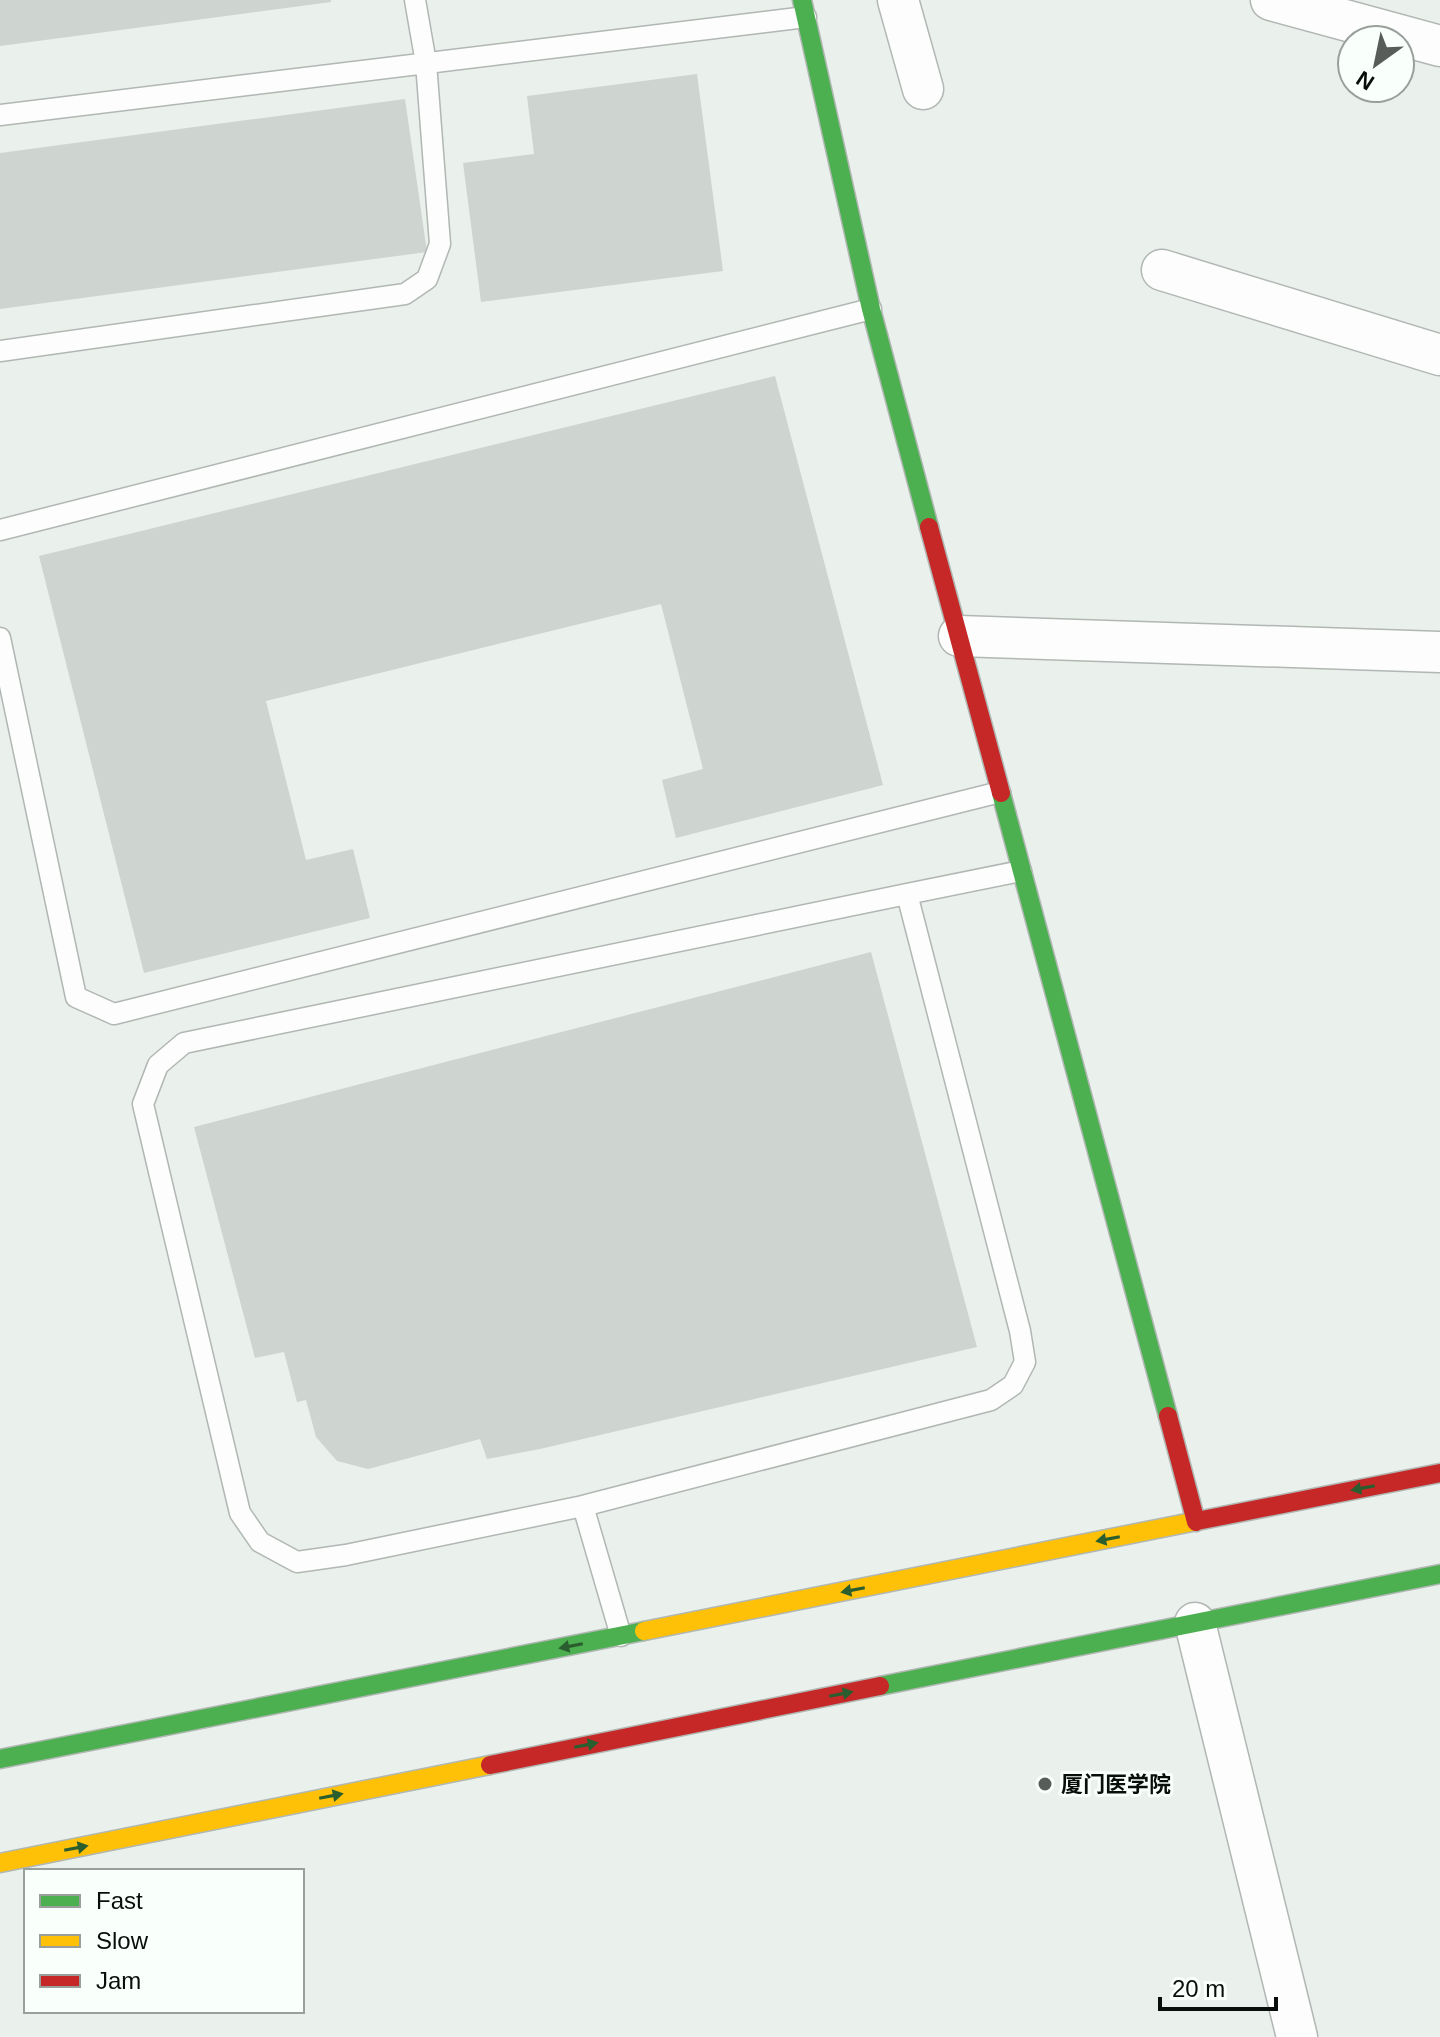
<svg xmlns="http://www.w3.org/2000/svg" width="1440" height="2037" viewBox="0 0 1440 2037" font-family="Helvetica,'Noto Sans SC',sans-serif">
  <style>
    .building { fill: #ced4d0 }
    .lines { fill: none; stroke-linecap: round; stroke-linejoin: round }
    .lane-casing { stroke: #b1b7b3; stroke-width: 23 }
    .street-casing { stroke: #b1b7b3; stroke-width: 43 }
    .fast-casing { stroke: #b1b7b3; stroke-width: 21 }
    .slow-casing { stroke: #b1b7b3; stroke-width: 21 }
    .jam-casing { stroke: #b1b7b3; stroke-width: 21 }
    .lane { stroke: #fcfdfc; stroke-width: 20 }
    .street { stroke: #fcfdfc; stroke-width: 40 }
    .fast { stroke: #4caf50; stroke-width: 18 }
    .slow { stroke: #ffc107; stroke-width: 18 }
    .jam { stroke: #c62828; stroke-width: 18 }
    .oneway { fill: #2b5e2e }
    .poi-dot { fill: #585d5a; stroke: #f9fffb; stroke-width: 3 }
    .labels { text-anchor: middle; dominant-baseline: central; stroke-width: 6; stroke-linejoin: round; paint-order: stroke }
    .poi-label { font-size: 22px; font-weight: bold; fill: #0a0e0b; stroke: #f9fffb; text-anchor: start }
  </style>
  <rect width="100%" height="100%" fill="#eaf0ec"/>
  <path class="building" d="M0,0H331V2L0,46Z
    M697,74L723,271L481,302L463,163L534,154L527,96Z
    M405,99L427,252L0,309V153Z
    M775,376L883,785L676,838L662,780L703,769L661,604L266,701L306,860L353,849L370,918L144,973L39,556Z
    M871,952L977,1347L540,1449L487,1459L480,1439L368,1469L337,1461L316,1437L306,1400L297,1402L284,1352L255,1358L194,1127Z"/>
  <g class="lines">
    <defs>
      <path id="lane" d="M0,115L806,17
        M0,351L405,294L427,279L440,244L426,63L415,0
        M0,530L871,309
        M0,638L76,997L114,1014L1000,792
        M907,894L1020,1331L1025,1362L1013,1385L991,1400L583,1506L346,1555L297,1562L260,1542L240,1513L143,1104L158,1065L184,1043L907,894L1021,871
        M583,1506L621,1636"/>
      <path id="street" d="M898,0L923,89
        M1271,0L1440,46
        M1162,270L1440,355
        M959,636L1440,652
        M1195,1623L1297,2037"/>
      <path id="fast" d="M802,0L871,309L929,527
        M1001,793L1168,1416
        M880,1686L1440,1574
        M0,1759L644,1631"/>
      <path id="slow" d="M644,1631L1197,1521
        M0,1863L490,1765"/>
      <path id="jam" d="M929,527L1001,793
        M1168,1416L1196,1522
        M1197,1521L1440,1473
        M490,1765L880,1686"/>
    </defs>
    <use href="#lane" class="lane-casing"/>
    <use href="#street" class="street-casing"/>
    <use href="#fast" class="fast-casing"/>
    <use href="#slow" class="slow-casing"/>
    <use href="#jam" class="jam-casing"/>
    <use href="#lane" class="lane"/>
    <use href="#street" class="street"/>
    <use href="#fast" class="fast"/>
    <use href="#slow" class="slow"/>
    <use href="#jam" class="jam"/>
  </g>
  <defs><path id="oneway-solid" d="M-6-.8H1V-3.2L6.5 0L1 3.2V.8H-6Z" transform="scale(2)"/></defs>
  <g class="oneway">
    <use href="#oneway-solid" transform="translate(1363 1488) rotate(169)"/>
    <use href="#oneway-solid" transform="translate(1108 1539) rotate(169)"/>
    <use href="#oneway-solid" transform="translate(853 1590) rotate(169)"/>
    <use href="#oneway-solid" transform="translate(571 1646) rotate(169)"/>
    <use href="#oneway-solid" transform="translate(841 1694) rotate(-11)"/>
    <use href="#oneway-solid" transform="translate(586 1745) rotate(-11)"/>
    <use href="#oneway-solid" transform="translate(331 1796) rotate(-11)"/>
    <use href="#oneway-solid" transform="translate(76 1848) rotate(-11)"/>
  </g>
  <circle class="poi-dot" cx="1045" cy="1784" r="8"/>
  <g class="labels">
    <g class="poi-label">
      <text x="1061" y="1784">厦门医学院</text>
    </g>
  </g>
  <rect x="24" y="1869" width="280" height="144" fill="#f9fffb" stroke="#999f9b" stroke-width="2"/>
  <rect x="40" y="1895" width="40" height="12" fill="#4caf50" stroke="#999f9b" stroke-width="2"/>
  <text x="96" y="1909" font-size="24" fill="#0a0e0b">Fast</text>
  <rect x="40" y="1935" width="40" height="12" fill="#ffc107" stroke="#999f9b" stroke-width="2"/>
  <text x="96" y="1949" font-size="24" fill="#0a0e0b">Slow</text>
  <rect x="40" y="1975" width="40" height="12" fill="#c62828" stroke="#999f9b" stroke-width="2"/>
  <text x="96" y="1989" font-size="24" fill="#0a0e0b">Jam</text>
  <g transform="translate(1376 64) rotate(213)"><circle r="38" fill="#f9fffb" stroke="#999f9b" stroke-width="2"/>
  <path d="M0-6L14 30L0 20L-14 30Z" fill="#585d5a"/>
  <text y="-12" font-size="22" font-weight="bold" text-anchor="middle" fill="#0a0e0b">N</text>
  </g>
  <path d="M1160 1997v12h116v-12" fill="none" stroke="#0a0e0b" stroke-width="4"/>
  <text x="1172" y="1997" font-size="24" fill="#0a0e0b" stroke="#f9fffb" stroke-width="6" paint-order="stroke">20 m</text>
</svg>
